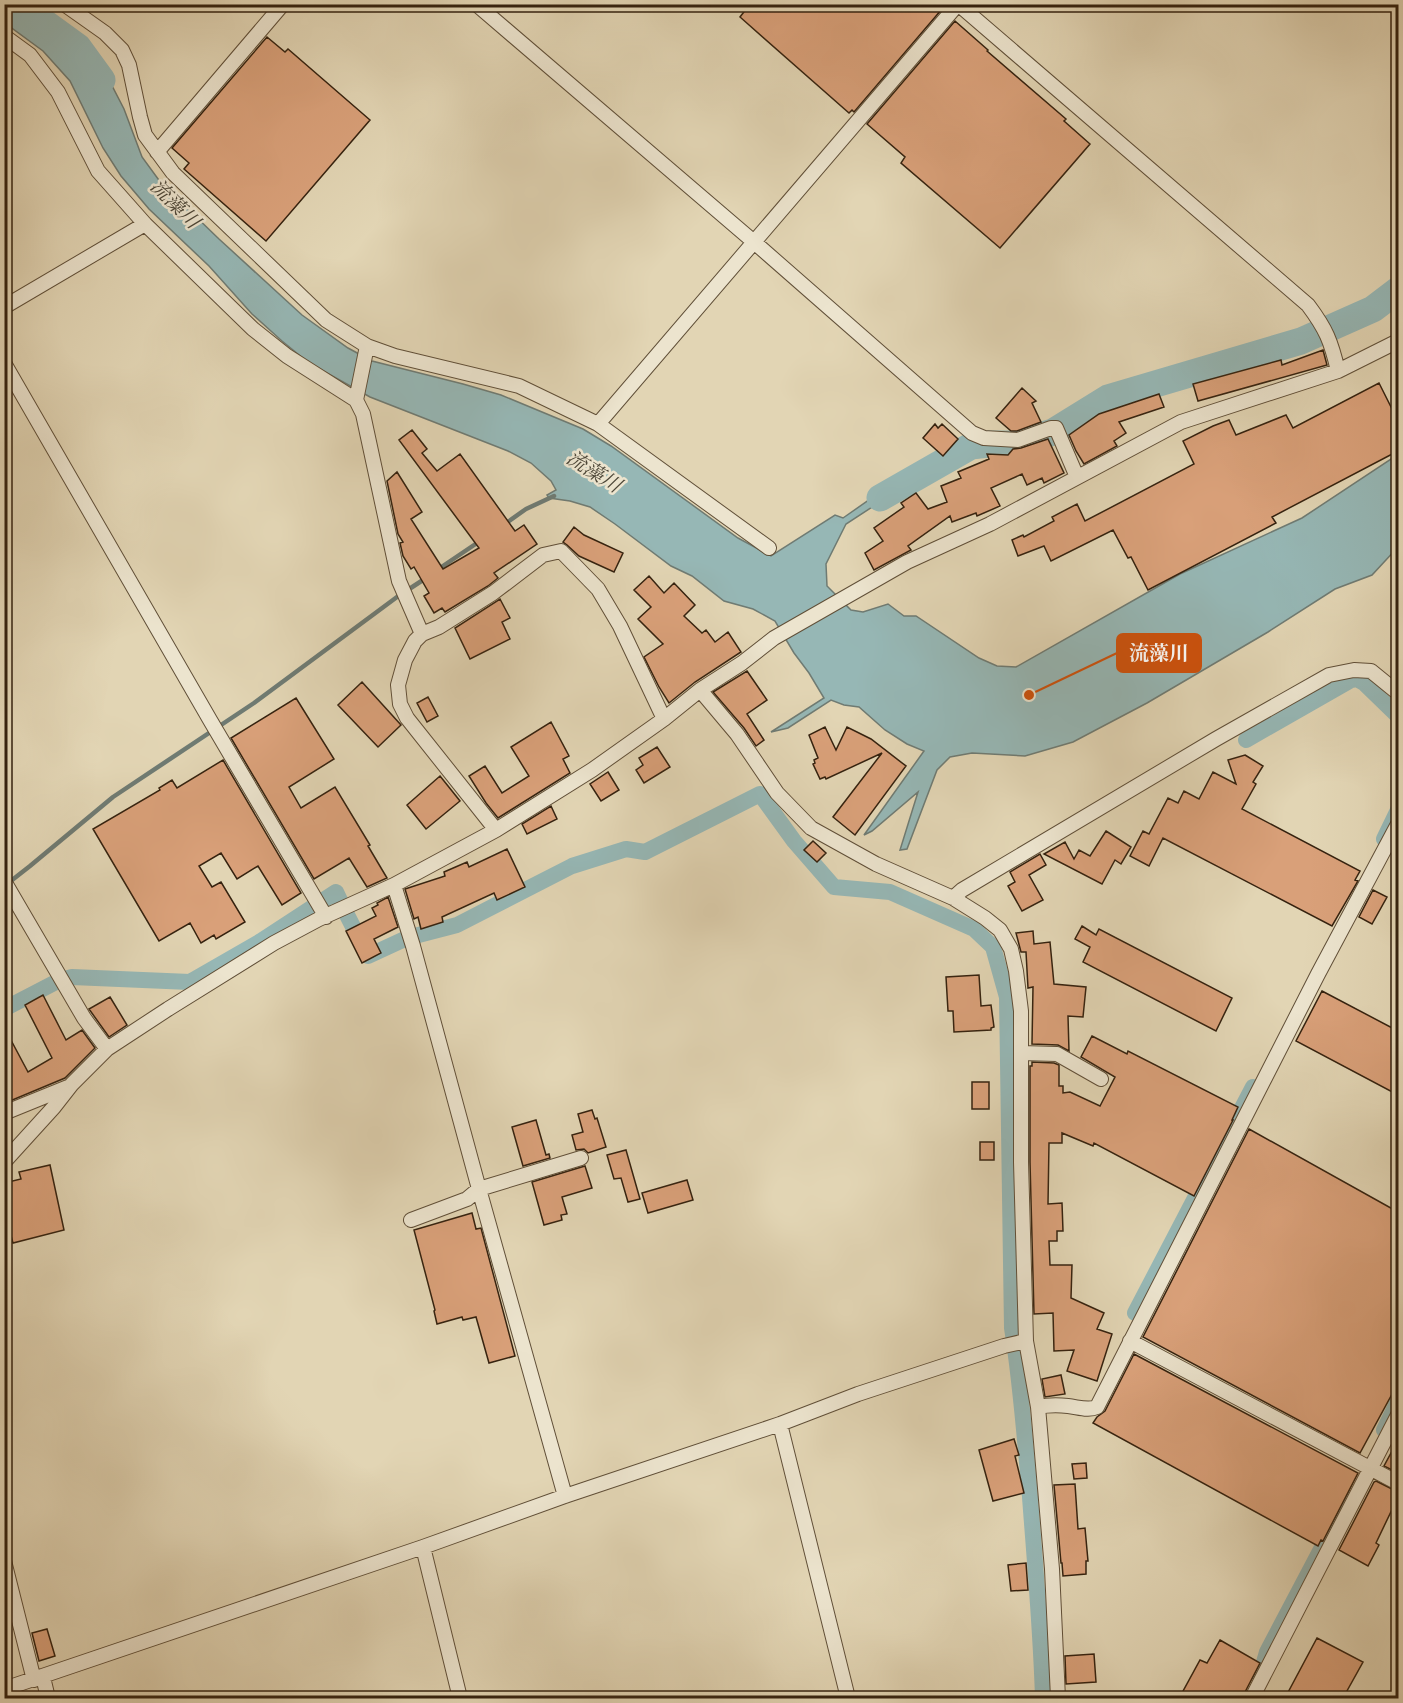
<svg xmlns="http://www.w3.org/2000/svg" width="1403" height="1703" viewBox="0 0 1403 1703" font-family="Vollkorn,'Noto Serif JP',serif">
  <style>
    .water { fill: #96b7b5; stroke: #6f7b73; stroke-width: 1.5 }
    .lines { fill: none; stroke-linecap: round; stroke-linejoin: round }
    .stream { stroke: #6f7b73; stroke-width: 4.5 }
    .canal { stroke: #96b7b5; stroke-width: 16 }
    .river { stroke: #96b7b5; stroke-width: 27 }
    .building { fill: #d9a079; stroke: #35220f; stroke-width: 1.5 }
    .street-casing { stroke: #604f38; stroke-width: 16 }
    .street { stroke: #ece4ce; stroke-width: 14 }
    .labels { text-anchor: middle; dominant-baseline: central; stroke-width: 5; stroke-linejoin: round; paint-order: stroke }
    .water-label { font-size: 20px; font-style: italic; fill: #4d4738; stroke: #ece4ce }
    .leader { fill: none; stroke: #cd510c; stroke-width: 2 }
    .callout-dot { fill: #cd510c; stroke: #ece4ce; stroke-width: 2 }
    .callout { fill: #cd510c; stroke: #cd510c; stroke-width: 2 }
    .callout-label { font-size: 20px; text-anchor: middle; font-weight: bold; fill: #fff }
  </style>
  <rect width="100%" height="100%" fill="#e2d5b4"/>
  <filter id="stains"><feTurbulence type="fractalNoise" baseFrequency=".00333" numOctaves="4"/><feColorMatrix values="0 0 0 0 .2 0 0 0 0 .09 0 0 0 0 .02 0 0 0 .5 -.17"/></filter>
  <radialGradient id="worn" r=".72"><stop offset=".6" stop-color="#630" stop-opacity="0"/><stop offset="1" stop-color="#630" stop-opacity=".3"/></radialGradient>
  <path class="water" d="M4,5H28L59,27L108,78L124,109L142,157L161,183L219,239L302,315L348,348L372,361L463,384L501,395L583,429L611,446L738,538L771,556L835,515L843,518L876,495L883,500L846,524L826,564L827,586L851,610L863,612L888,604L904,616H916L979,658L997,666L1016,667L1180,574L1302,518L1394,457L1398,458V547L1372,575L1335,589L1268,632L1147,703L1073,742L1025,756L972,753L950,757L937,770L907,849L900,850L918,792L872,831L864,835L924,751L907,744L885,730L859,707L844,705L831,700L788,728L771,732L824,698L809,673L794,653L775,621L753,609L724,601L692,576L671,566L615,524L590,507L570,501L549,498L547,495L556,490L551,481L531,463L508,451L370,397L309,363L282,341L252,314L209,266L149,209L121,176L103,148L70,81L43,51L5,23Z"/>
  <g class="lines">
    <path class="stream" d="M505,524L526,509L554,496
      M437,570L480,541
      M7,884L30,866L113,797L254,703L397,597L426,578"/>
    <path class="canal" d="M1246,740L1351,680L1357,679L1364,683L1398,716
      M1384,839L1398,810
      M4,1009L58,981L72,977L190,982L261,941L336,892L346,913L368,956L407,938L457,925L572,866L626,849L645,852L760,794L794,841L834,887L890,892L974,929L993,947L1007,997L1012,1328C1021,1384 1025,1441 1030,1497C1035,1564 1041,1631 1043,1698
      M1135,1313L1253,1087
      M1384,1430L1398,1401
      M1260,1676L1267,1652L1348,1498"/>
    <path class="river" d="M12,4L34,15L78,47L102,80
      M880,498L971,446L989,444H1014L1053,432L1108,398L1301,341L1373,309L1398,290"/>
  </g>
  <path class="building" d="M750,4H937L942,9L854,112L852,110L849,113L740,17Z
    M955,21L988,50L987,51L1066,119L1064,121L1090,144L1000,248L901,163L905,157L867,124Z
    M267,37L285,52L288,49L370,120L266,241L184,169L189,163L172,148Z
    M1323,350L1327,365L1198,401L1193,384L1281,360L1282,365Z
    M1379,383L1398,421V451L1272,517L1276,523L1148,590L1131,557L1128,558L1113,530L1051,561L1044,546L1018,556L1012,540L1023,535L1024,537L1054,521L1052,517L1077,504L1085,521L1194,464L1183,441L1213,426L1229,420L1236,435L1286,415L1293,428Z
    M1022,388L1036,401L1032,403L1041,422L1017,431H1011L996,418Z
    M1159,394L1164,407L1119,422L1126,433L1114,441L1117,446L1084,464L1076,451L1069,435L1099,414Z
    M935,424L938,428L942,424L958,439L943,456L923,438Z
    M412,430L427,449L422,453L437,471L460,454L515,531L524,525L537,544L494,573L498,578L488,586L445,612L442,608L434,613L424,596L429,593L414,567L411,569L403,556L400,543L403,542L398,534L387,481L397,472L422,512L411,519L443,569L479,548L399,440Z
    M1048,439L1064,473L1044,483L1042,478L1027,485L1022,474L991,488L1000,506L977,516L976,513L952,522L950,516L908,546L911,550L874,570L865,553L883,541L874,528L904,507L901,503L916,493L928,509L947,502L941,486L961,478L958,472L989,459L987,454L1008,455L1013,449L1021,448Z
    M574,527L584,535L623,553L614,572L579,556L567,545L563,542Z
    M649,576L664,593L674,583L695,605L684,616L702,633L706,630L715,642L728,632L741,652L695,682L669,703L659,687L644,657L663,644L638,619L651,607L634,590Z
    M500,599L510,618L502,622L510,639L470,659L455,628Z
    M747,671L767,700L747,714L764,740L756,746L744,728L713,692Z
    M362,682L401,725L378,747L338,705Z
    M428,697L438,716L427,722L417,703Z
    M296,698L334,759L289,787L301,808L335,787L370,845L368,846L387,878L367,887L349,858L314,879L231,738Z
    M551,722L569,756L563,759L570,773L498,818L486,803L469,776L485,766L502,793L529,776L511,747Z
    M825,727L836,750L847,727L871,739L906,766L855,835L833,817L882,753L826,779L825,777L820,779L813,764L815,763L814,760L818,758L809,735Z
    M657,747L670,767L644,783L636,770L643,765L639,758Z
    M1245,755L1263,766L1253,782L1256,784L1242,809L1360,871L1355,880L1358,881L1332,926L1163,838L1149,866L1130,856L1143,831L1149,834L1168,798L1178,803L1184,791L1199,799L1213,772L1236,784L1228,760Z
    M223,760L301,893L282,905L258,866L237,879L221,853L199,866L212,887L221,882L245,922L216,939L214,935L201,943L190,923L159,941L93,829L160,790L159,788L172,780L177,788Z
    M608,772L619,790L601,801L590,784Z
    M440,776L460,801L426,829L407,805Z
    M551,806L557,819L527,834L522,824Z
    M1106,831L1131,847L1121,864L1115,860L1102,884L1044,854L1065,842L1074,859L1079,850L1090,856Z
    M813,841L826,853L817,862L804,850Z
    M507,849L525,887L497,900L494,893L442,917L443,922L421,929L418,917L414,919L405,889L445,876L444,872L467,862L469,867Z
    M1040,854L1046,865L1029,875L1043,900L1022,911L1008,886L1015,882L1010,872Z
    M1373,890L1387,897L1372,924L1359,917Z
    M388,897L398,927L374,939L381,953L362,963L346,931L376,916L372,908L378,905L377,903Z
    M1082,926L1096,935L1099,929L1232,998L1216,1031L1083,962L1090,947L1075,939Z
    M1033,931L1034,944L1050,942L1054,984L1086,987L1083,1017L1068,1016L1069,1051L1058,1045L1032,1044L1033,987L1028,988L1026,952H1021L1016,933Z
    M979,975L981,1006L991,1005L994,1027L991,1028V1030L954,1032L953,1011H948L946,977Z
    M1322,991L1398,1031V1095L1296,1041Z
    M43,995L66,1040L82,1030L95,1048L65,1078L10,1101L9,1098L4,1101V1027L28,1072L52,1058L25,1005Z
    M110,997L127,1025L109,1037L89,1009Z
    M1092,1036L1127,1054L1128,1051L1238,1107L1232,1120H1233L1194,1196L1094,1143L1093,1146L1062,1133V1143H1049L1048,1204L1062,1203L1063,1231H1057V1241H1049L1050,1265H1072L1071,1298L1104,1313L1097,1329L1112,1334L1097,1381L1067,1371L1074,1350L1054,1351L1053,1313L1034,1314L1030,1162V1066H1032V1062L1054,1063L1059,1065V1086H1063V1093L1070,1092L1100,1106L1115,1077L1081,1057Z
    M972,1082H989V1109H972Z
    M592,1110L595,1119L597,1118L606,1147L588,1153L584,1149L576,1150L572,1135L583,1132L578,1114Z
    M536,1120L546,1155L549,1154L550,1158L523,1166L512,1127Z
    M1249,1129L1398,1212V1383L1360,1453L1143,1337Z
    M980,1142H994V1160H980Z
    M626,1150L640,1199L628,1202L621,1178L614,1179L607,1155Z
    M50,1165L64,1230L13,1243L4,1210V1183L21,1179L19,1172Z
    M585,1166L592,1188L562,1197L567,1214L561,1215L562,1220L544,1225L532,1182Z
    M687,1180L693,1200L648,1213L642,1193Z
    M472,1213L476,1229L481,1228L515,1356L489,1363L476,1317L463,1320L462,1317L437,1324L434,1311L435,1310L414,1230Z
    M1134,1354L1358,1473L1323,1541L1321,1540L1318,1546L1093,1423L1097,1417L1105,1411Z
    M1061,1375L1065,1394L1045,1397L1042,1379Z
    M1014,1439L1019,1455L1015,1456L1024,1493L993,1501L979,1450Z
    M1398,1440V1473L1384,1466Z
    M1086,1463L1087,1478L1074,1479L1072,1464Z
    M1376,1481L1398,1492V1497L1376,1543L1379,1545L1368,1566L1339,1550L1374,1482Z
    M1075,1484L1078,1529L1085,1528L1088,1561H1086V1574L1063,1576L1062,1563H1061L1054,1485Z
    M1026,1563L1028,1590L1011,1591L1008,1565Z
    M47,1629L55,1656L39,1661L32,1633Z
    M1317,1638L1363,1662L1343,1698H1285Z
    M1220,1640L1260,1663L1244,1694L1243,1693L1240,1698H1193L1182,1693L1200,1660L1207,1663Z
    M1094,1654L1096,1682L1066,1684L1065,1656Z"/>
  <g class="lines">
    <defs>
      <path id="street" d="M64,4L105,33L122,50L129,65L140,117L145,135L173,173L326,320L367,346L395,356L519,386L598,424L769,548
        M476,4L754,242L972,433L984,438L1018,440L1051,428H1056L1077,477
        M958,4L1308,305C1326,329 1331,341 1338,371
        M4,36L30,55L58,92L98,171L145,224
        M157,152L283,4
        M4,307L145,224L253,329L287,356L356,400L363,414L399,581L422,634
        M4,363L210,720L326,917
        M356,400L367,346
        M598,424L958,4
        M700,690L737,734L777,793L811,828L876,864L953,898L985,918L1000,930L1011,949L1016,971L1021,1011V1162L1026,1341L1038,1407L1052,1569L1058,1698
        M496,830L407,718L400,704L398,685L405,660L415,641L422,634L439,627L493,593L543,555L561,551L598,589L620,626L664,719
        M4,881L84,1018L107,1049
        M394,885L413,946L479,1189L565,1496
        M953,898L962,890L1216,739L1329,675L1354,670L1371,671L1398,693
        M1021,1053L1057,1054L1101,1079
        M4,1113L68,1087
        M4,1162L54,1107L72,1084L107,1049L168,1009L274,943L319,919L394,885L496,830L592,770L664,719L700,690L742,663L774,638L907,562L990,524L1181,422L1338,371L1398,341
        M411,1220L467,1199L479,1189L581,1158
        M1130,1341L1398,1483
        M1038,1407C1048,1405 1058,1405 1068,1406C1078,1407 1088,1411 1097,1407L1318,974L1398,824
        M780,1424L848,1698
        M423,1547L460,1698
        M4,1561L34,1680
        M43,1677L48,1698
        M4,1689L423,1547L565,1496L780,1424L858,1394L1004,1346L1026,1341
        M1252,1698L1398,1415"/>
    </defs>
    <use href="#street" class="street-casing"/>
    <use href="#street" class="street"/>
  </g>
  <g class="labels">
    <g class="water-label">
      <text transform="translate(174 205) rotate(45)">流藻川</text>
      <text transform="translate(593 473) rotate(32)">流藻川</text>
    </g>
  </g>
  <path class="leader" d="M1029 695L1117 653"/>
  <circle class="callout-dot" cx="1029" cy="695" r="6"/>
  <rect class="callout" x="1117" y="634" width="84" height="38" rx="6"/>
  <g class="callout-label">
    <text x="1159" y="660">流藻川</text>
  </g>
  <rect width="1403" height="1703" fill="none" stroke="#e2d5b4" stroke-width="24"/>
  <rect x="6" y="6" width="1391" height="1691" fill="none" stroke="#35220f" stroke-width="3"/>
  <rect x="12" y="12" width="1379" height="1679" fill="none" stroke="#35220f" stroke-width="1.5"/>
  <rect width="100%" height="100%" filter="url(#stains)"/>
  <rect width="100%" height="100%" fill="url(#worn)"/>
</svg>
